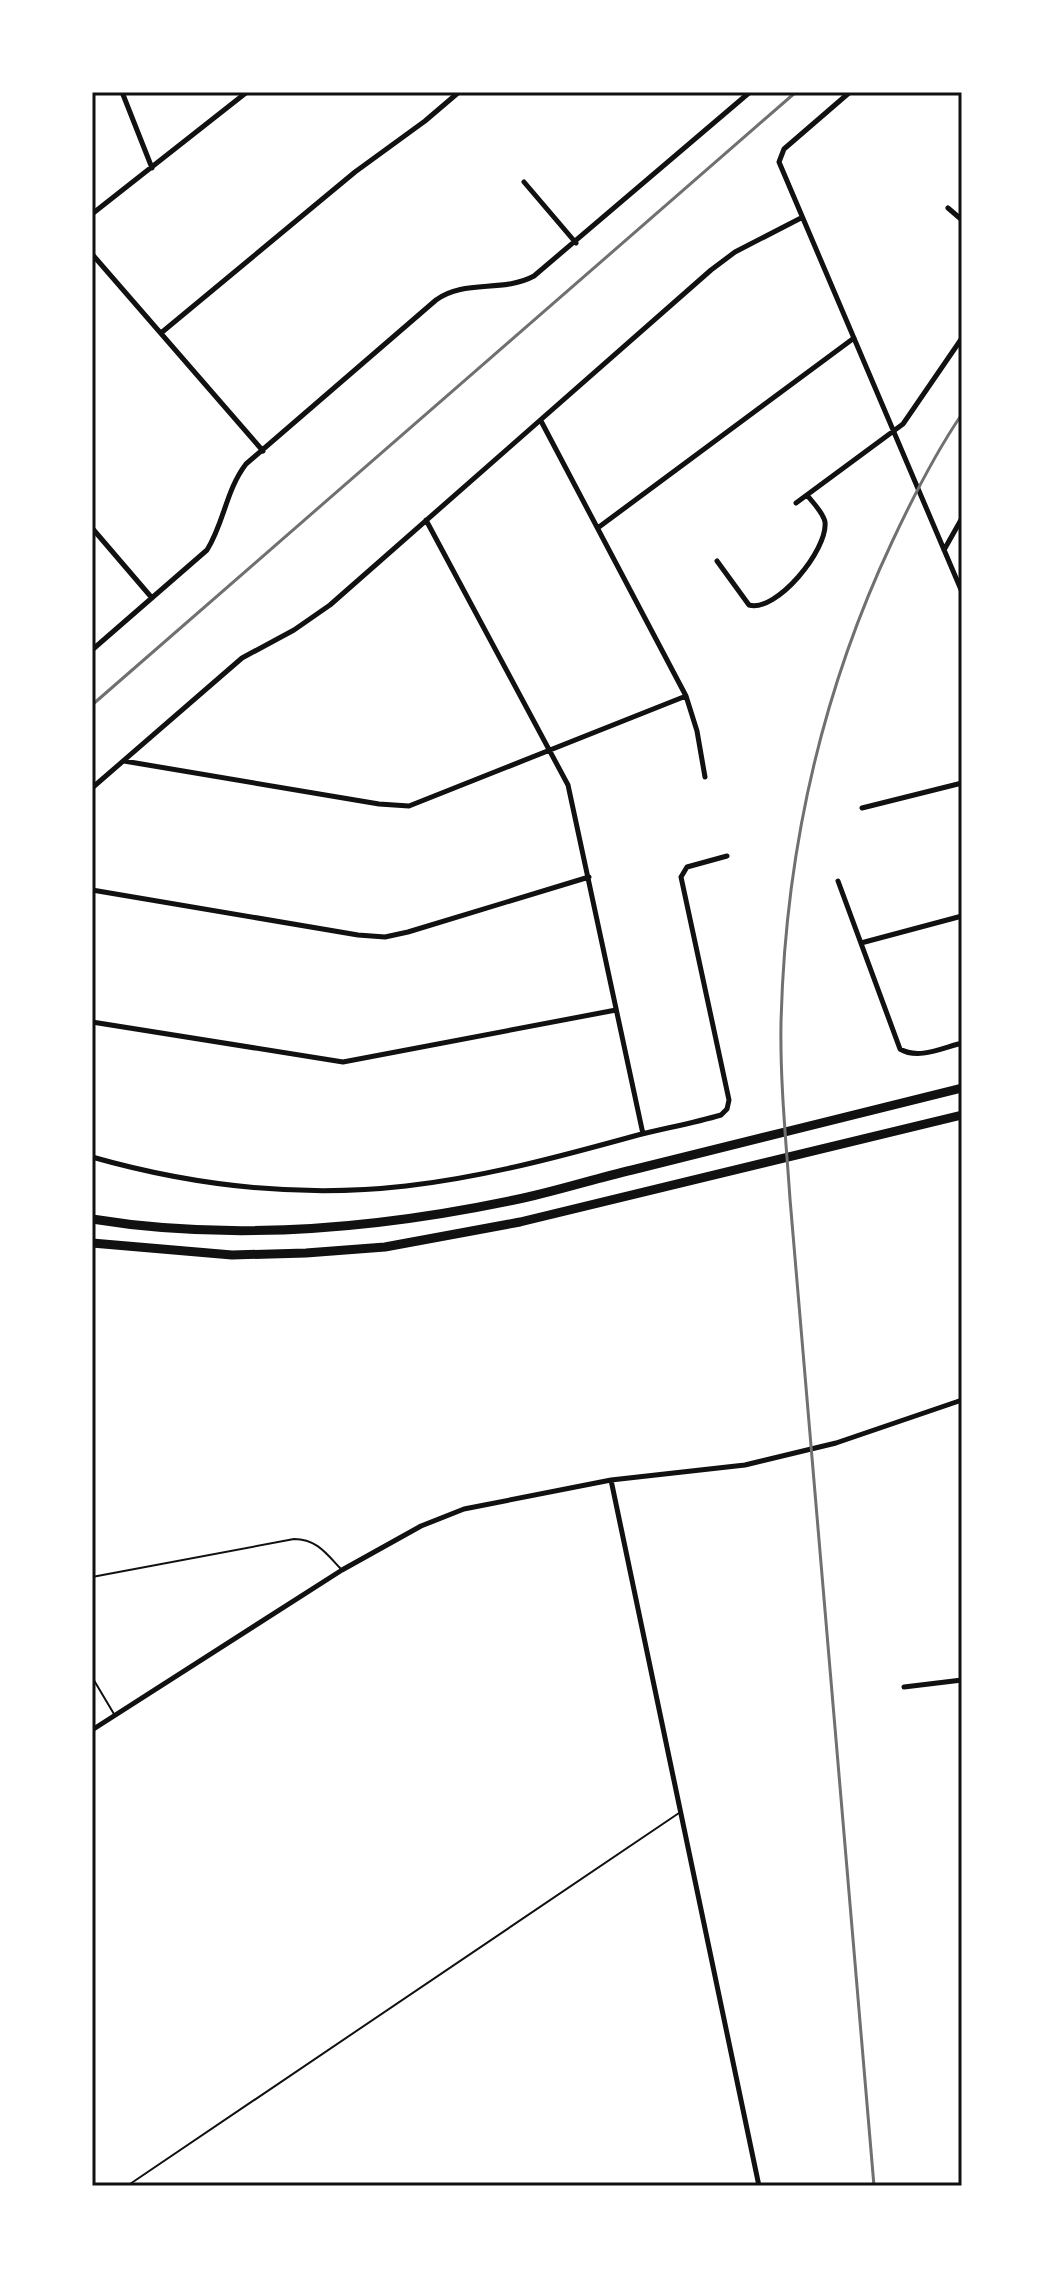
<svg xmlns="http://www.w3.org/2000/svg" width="1054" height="2278" viewBox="0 0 1054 2278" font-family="'IBM Plex Sans',sans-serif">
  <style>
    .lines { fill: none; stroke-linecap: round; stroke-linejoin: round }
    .service { stroke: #111; stroke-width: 2 }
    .minor { stroke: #111; stroke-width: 5 }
    .motorway { stroke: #111; stroke-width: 9 }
    .rail { stroke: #707070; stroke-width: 3 }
    .neatline { fill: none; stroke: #111; stroke-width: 3 }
  </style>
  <rect width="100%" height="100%" fill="#fff"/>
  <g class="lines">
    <path class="service" d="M92,1577L294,1539C316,1539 326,1553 340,1568
      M92,1677L114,1714
      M127,2186L679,1813"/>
    <path class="minor" d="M122,92L152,168
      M850,92L784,149L779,162L962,592
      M524,182L576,243
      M948,208L962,220
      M92,214L247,92
      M92,254L263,451
      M161,333L355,172L425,121L459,92
      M541,421L686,696L697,731L705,777
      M796,503L903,424L962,338
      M426,520L568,785L643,1134
      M599,527L854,338
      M92,528L152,598
      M944,550L962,518
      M717,561L749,605C776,613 828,550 825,522C823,512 813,503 807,495
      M92,650L207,550C224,523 226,490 246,464L436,300C464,279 503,293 534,276L750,92
      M124,761L379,804L409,806L686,696
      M92,788L242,658L294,630L330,605L711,270L735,252L801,218
      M862,808L962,783
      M838,881L900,1049C918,1060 942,1048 962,1043
      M92,890L358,935L385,937L408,932L589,877
      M861,943L962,916
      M92,1022L343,1062L616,1010
      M92,1157C194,1186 300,1198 406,1186C485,1177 562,1156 638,1135C666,1128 694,1123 721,1115L727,1109L729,1100L681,877L687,867L727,856
      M611,1480L759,2186
      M904,1687L962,1680
      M92,1730L342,1570L421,1526L464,1509L611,1480L745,1465L836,1443L962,1400"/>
    <path class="motorway" d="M92,1219C232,1242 376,1229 514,1200C554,1192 593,1179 632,1170C742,1143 852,1115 962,1088
      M92,1243L232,1255L306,1253L385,1247L520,1222L962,1115"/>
    <path class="rail" d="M92,705L796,92
      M874,2186L790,1199C786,1140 780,1082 781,1023C785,856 821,693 892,542C913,497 934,455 962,414"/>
  </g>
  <rect width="1054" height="2278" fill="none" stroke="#ffffff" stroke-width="188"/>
  <rect x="94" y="94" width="866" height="2090" class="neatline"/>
</svg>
